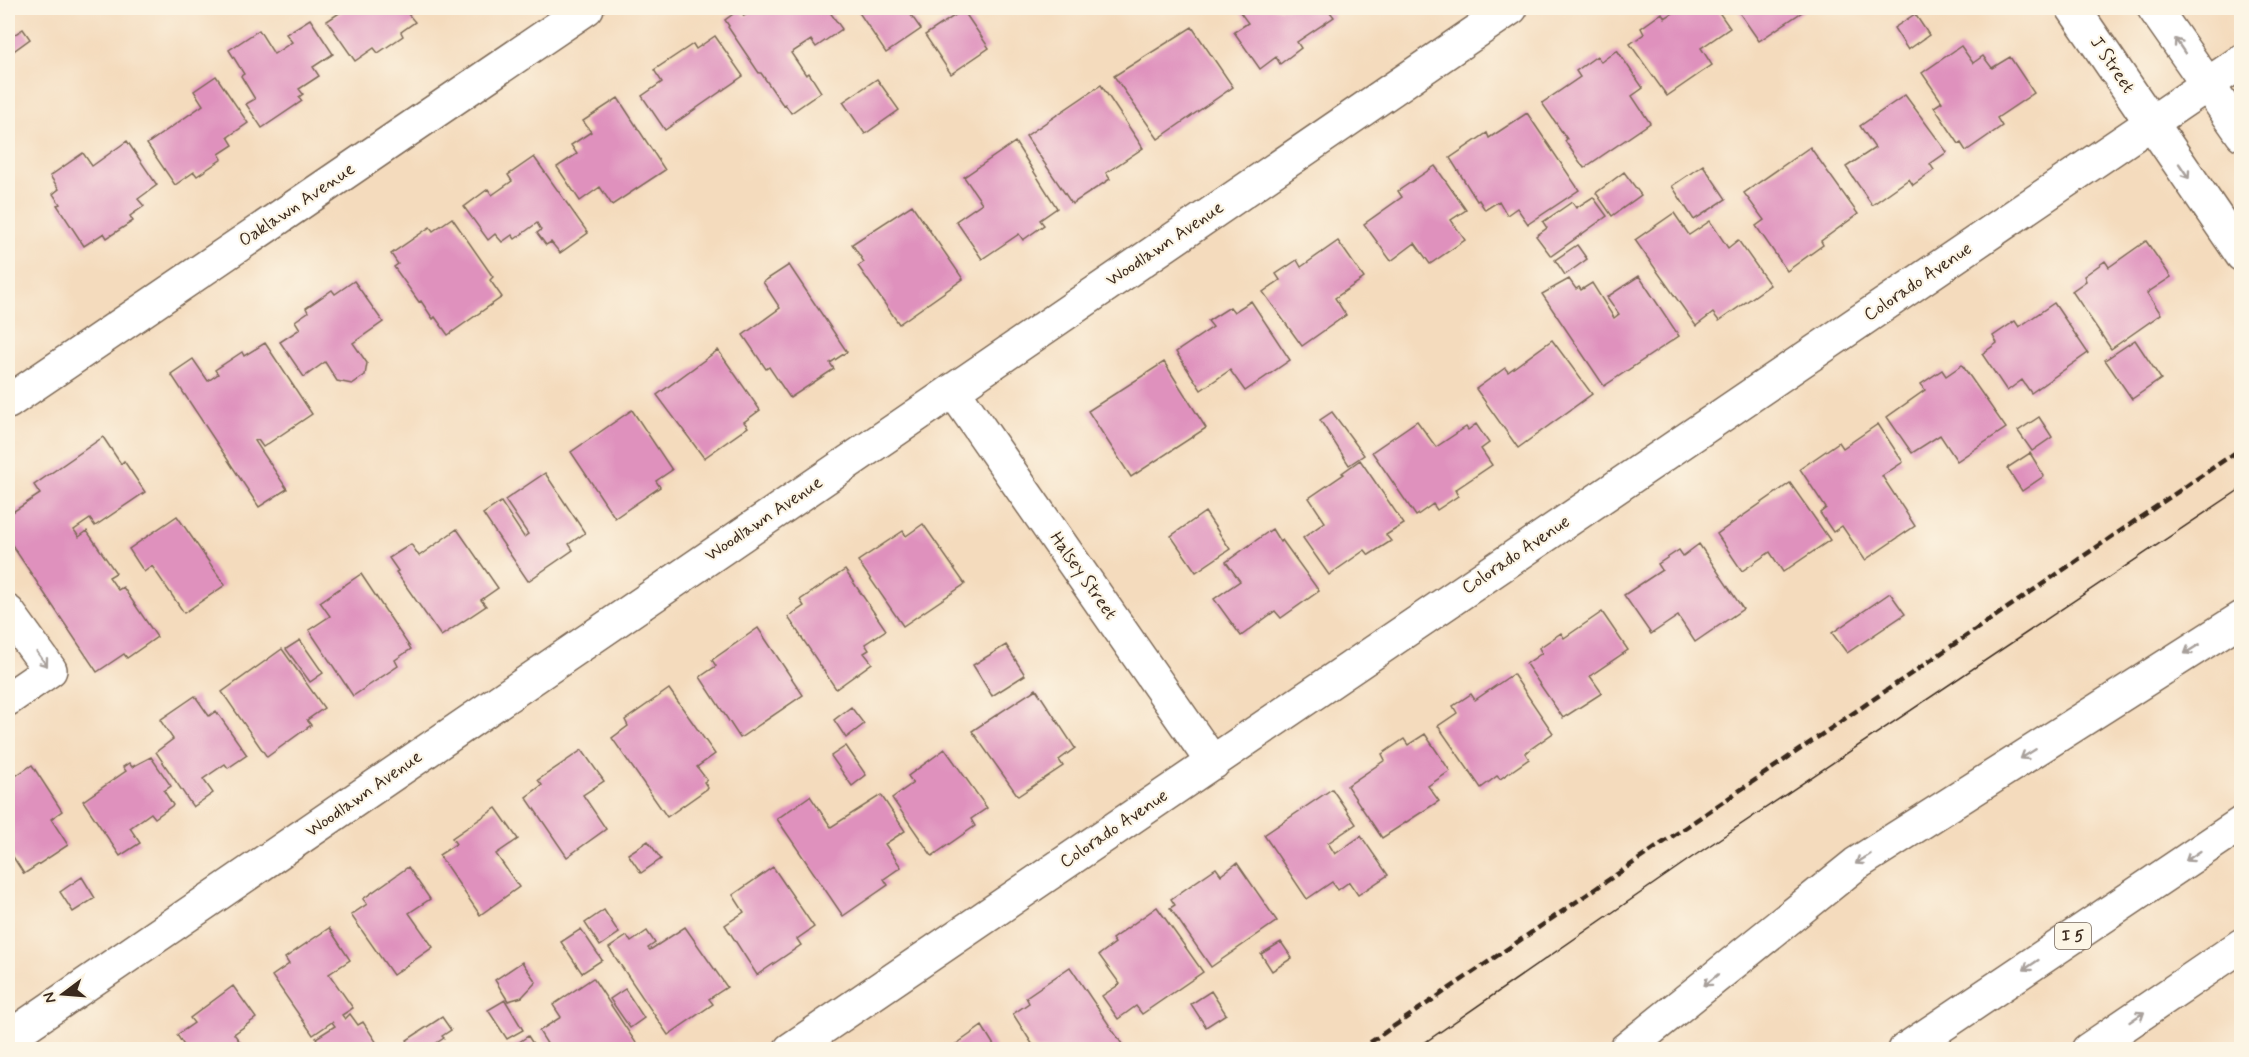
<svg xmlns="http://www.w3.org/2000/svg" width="2249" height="1057" viewBox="0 0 2249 1057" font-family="Mynerve,sans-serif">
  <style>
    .building { fill: #df91bd }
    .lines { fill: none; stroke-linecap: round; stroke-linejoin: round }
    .minor-casing { stroke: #7c6856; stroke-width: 36 }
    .major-casing { stroke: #7c6856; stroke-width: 36 }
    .highway-casing { stroke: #7c6856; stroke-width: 36 }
    .minor { stroke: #fff; stroke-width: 33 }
    .major { stroke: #fff; stroke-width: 33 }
    .highway { stroke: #fff; stroke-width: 33 }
    .tram { stroke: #3b2a1e; stroke-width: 1.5 }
    .rail { stroke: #3b2a1e; stroke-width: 4.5; stroke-dasharray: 9 4.5; stroke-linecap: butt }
    .oneway { stroke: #a79f9a }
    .labels { text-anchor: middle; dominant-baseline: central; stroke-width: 4.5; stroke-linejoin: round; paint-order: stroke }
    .shield { fill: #fcf5e5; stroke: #75675a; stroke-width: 1.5 }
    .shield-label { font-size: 16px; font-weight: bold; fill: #3b2a1e }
    .street-label { font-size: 18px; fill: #3b2a1e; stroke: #fcf5e5 }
  </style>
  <rect width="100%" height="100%" fill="#fcf5e5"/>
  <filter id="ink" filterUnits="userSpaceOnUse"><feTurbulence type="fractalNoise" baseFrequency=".0167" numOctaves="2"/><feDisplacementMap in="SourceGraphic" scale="12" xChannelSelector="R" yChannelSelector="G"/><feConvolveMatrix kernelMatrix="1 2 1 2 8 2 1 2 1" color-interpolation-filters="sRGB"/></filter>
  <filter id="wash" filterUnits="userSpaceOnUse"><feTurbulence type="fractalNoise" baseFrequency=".008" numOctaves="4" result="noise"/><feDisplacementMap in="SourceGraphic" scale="24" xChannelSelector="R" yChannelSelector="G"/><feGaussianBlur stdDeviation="1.35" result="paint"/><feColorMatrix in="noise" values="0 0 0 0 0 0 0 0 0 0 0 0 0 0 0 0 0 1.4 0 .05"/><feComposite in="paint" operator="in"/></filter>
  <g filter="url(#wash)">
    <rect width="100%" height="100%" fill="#f4dbbd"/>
    <g id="blocks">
      <path class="building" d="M347,8H418L408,14L415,22L401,32L403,36L378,53L374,48L355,61L327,21Z
        M757,8H827L842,29L816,47L811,40L791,53L806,75L809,73L821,92L791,113L785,104L783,105L761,73H759L728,27L729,26L725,20L740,9L744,16Z
        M856,8H906L921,29L886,53Z
        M1237,8H1327L1334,17L1297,42L1301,48L1280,64L1276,57L1260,69L1234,32L1248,23Z
        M1681,8H1716L1730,28L1701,48L1712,65L1667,96L1630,44L1644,34L1641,28L1662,13L1665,18Z
        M1736,8H1808L1759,41Z
        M963,10L989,48L951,74L925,35Z
        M1915,14L1929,35L1908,50L1894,28Z
        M310,19L333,54L313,67L319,76L299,89L303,94L299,97L302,101L262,128L246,104L255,99L241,76L244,74L229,50L259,30L274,54L292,42L286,34Z
        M1192,27L1233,87L1158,139L1114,76Z
        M23,29L30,39L8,55V39Z
        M715,36L743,76L665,130L642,96L662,82L654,70L693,44L696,49Z
        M1961,46L1973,63L1983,56L1992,68L2010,57L2034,93L1997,118L2002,126L1966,151L1961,143L1959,144L1934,107L1942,102L1922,73Z
        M1617,50L1643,88L1632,96L1650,123L1584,168L1565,141L1567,139L1542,103L1580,77L1576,71L1597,56L1601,62Z
        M216,76L248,123L228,137L233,145L219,154L222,159L197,176L194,172L175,185L147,144L203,105L194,91Z
        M877,79L899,110L865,134L843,102Z
        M1101,85L1143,148L1106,173L1110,179L1072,204L1026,136Z
        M1905,95L1947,152L1930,164L1934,170L1913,185L1909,179L1872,205L1846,167L1875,148L1860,126Z
        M618,98L665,170L612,205L600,187L580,201L557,167L577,154L571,145L591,132L583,121Z
        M1527,113L1579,190L1528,224L1517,208L1507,215L1499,201L1485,210L1479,200L1477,201L1450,158L1487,133L1489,138Z
        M127,141L157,185L138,199L144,206L130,216L133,221L107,238L104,233L84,246L57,205L60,204L53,194L59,189L50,176L83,153L92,166Z
        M1015,142L1057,208L1040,220L1044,225L1023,240L1019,234L982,259L956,221L982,203L964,177Z
        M1810,147L1858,214L1821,241L1823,245L1787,271L1756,226L1764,220L1744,193Z
        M534,157L588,233L560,253L551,242L546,245L537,233L541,230L537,223L515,239L512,235L502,242L495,234L488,240L464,207L488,189L492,195L512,181L508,175Z
        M1703,165L1726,199L1694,220L1672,186Z
        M1435,166L1466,210L1451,220L1465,240L1430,264L1415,243L1391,261L1364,224L1402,197L1398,191Z
        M1624,172L1641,195L1612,216L1596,193Z
        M1593,197L1607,216L1551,256L1536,236L1547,228L1543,222L1572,202L1576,208Z
        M912,205L963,279L899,324L858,266L864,262L852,244Z
        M1674,213L1689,235L1710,221L1728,248L1738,240L1770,285L1719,321L1713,313L1696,326L1635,240Z
        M452,218L493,277L490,280L502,297L448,335L435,317L433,319L421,301L419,302L394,267L398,264L391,254L430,227L433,231Z
        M1338,241L1364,278L1335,298L1346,315L1302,346L1263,292L1280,280L1276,274L1297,260L1301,267Z
        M2146,241L2171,277L2147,293L2161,314L2111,349L2072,291L2086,281L2084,276L2105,261L2109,267Z
        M1577,245L1587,259L1565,275L1555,260Z
        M789,265L847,352L830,363L834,369L790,398L769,367L766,369L743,335L780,308L763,282Z
        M1639,276L1679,336L1604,386L1542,294L1569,279L1576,289L1579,287L1581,290L1592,283L1614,318L1619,314L1607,297Z
        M354,281L383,322L353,343L367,363L365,375L352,384L337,381L325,362L304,377L280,342L300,329L295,321L308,312L306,308L332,290L335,294Z
        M1251,301L1290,360L1245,391L1230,370L1201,390L1176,352L1213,327L1208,321L1230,307L1234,312Z
        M2054,303L2088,353L2031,393L2022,380L2007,391L1982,354L1997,343L1993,336L2015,321L2019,327Z
        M1552,340L1592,394L1518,448L1476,389L1505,368L1508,372Z
        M2135,340L2161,379L2132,399L2105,360Z
        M265,343L312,414L263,447L258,440L255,441L287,489L259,507L171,374L193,359L208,381L218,374L215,370L242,352L244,356Z
        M718,350L760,410L744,422L748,427L704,458L657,395Z
        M1164,362L1206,428L1131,477L1088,411Z
        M1962,365L2006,428L1957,461L1940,435L1912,453L1887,417L1925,390L1921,384L1942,370L1946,376Z
        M632,410L672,470L656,481L660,487L615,518L571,452Z
        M1332,412L1364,455L1349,465L1320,420Z
        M2039,417L2052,437L2032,451L2018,431Z
        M1417,421L1436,447L1466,427L1468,430L1476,424L1489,443L1481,449L1492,465L1455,490L1458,496L1437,510L1433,504L1416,516L1372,452Z
        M1878,424L1903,462L1882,476L1915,526L1865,560L1842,526L1833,532L1820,513L1826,508L1800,469L1839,442L1843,448Z
        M103,437L121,464L124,461L145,492L95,526L90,519L74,530L79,537L87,531L116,573L109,577L118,590L123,587L157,637L127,658L124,654L97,672L8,539V515L40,494L34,485Z
        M2030,453L2044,476L2022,491L2007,468Z
        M1360,460L1404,524L1386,535L1391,541L1369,555L1365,550L1329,575L1303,538L1325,522L1309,498L1344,474L1342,473Z
        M545,473L585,533L569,544L573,550L528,581L483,514L501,502L524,537L528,534L505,500Z
        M1790,483L1830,540L1783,572L1770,552L1742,571L1717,534Z
        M1205,512L1230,549L1196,572L1171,536Z
        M177,516L225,585L184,613L152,566L144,572L129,549Z
        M923,524L965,584L903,626L858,561L903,531L906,536Z
        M457,529L498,588L481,600L486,606L441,636L396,572L398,571L389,558L411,544L419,556Z
        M1272,529L1280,542L1282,540L1319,591L1281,618L1275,611L1241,636L1214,599L1240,581L1226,562Z
        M1699,544L1743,609L1695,642L1678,616L1651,634L1624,595L1662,570L1658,564L1679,550L1683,556Z
        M845,570L886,630L865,644L869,650L864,653L872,663L836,689L788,617L804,606L800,600Z
        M361,574L411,649L395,660L398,666L353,696L309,630L330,616L320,602Z
        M1890,593L1905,614L1847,653L1832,633Z
        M1602,612L1628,650L1590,676L1602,693L1563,718L1526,664L1542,653L1539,648L1561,633L1564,638Z
        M758,628L803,695L740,738L700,677L716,666L712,660Z
        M300,640L323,673L310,682L286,649Z
        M1006,645L1025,675L992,696L973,665Z
        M282,649L324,708L307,720L311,725L267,757L222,692Z
        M1513,674L1553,733L1525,753L1529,759L1500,779L1497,776L1481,788L1438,726L1457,713L1453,706L1471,694L1475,700Z
        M669,689L715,754L697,767L707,780L704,782L708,788L667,817L612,738L628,726L625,720Z
        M1036,689L1075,748L1059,760L1063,766L1018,796L972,731Z
        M195,696L209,716L216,711L247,755L228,768L225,764L203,779L213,793L193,807L156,752L173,739L160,720Z
        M851,707L864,724L846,738L834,720Z
        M1425,734L1450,771L1428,786L1439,801L1382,838L1347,786L1385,760L1382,754L1404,739L1408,745Z
        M846,746L866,775L852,786L831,756Z
        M945,749L987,808L971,819L975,826L932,856L892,798L913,783L908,776Z
        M582,750L604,781L583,795L606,829L567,857L526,797L542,785L538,780Z
        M151,757L171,786L164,791L173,805L155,818L151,813L130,828L140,843L120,856L83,801L126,771L123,767L129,763L132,767Z
        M32,765L62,811L51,819L68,845L24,874L8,849V781Z
        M1332,789L1356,824L1328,843L1335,854L1361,836L1388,875L1358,895L1349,882L1338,890L1332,882L1307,899L1264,835Z
        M881,795L905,831L885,844L901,867L884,879L888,885L843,916L777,819L810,796L831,827Z
        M496,808L518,839L496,854L519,887L480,915L439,855L456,844L452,838Z
        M648,841L661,859L641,873L628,854Z
        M1237,863L1277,921L1211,967L1170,908L1175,905L1171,899L1216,868L1221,875Z
        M408,867L430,899L409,913L433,947L393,975L351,915L367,904L363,899Z
        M773,867L814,927L797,939L801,945L757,975L725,925L744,912L733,895Z
        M82,877L95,898L73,912L60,892Z
        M1157,907L1203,972L1142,1014L1136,1006L1118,1019L1102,996L1120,984L1099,955L1115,943L1112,939Z
        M604,910L619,933L600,946L585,923Z
        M685,927L727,987L709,999L713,1004L668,1035L609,948L627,936L631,942L647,931L655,943L648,948L650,950Z
        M329,928L350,960L329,974L353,1008L342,1015L345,1019L350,1014L358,1025L363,1022L377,1043L368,1050H324L316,1038L335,1026L332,1022L313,1035L272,976L289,964L285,958Z
        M581,929L602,960L582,973L561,942Z
        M1281,942L1292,958L1272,971L1261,954Z
        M522,962L536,982L522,997L508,1001L495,980Z
        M1070,967L1126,1050H1036L1013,1014L1029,1003L1026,997Z
        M593,978L638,1046L633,1050H551L539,1031L561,1017L553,1005Z
        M233,986L256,1018L234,1034L246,1050H187L177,1035L194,1023L190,1018Z
        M625,989L644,1018L630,1028L610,999Z
        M1211,991L1226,1014L1206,1027L1191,1004Z
        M505,1000L523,1030L507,1039L488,1010Z
        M442,1017L451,1030L442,1036L444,1038L426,1050H413L407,1040Z
        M982,1026L997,1050H948Z
        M528,1036L537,1050H504L510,1045L512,1047Z"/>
    </g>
  </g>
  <g filter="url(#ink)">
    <use href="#blocks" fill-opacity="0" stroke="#7c6856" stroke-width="1.5"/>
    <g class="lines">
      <defs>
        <path id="minor" d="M953,390L1213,763
          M8,402L587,8
          M8,612L50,670L8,699
          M18,1031L1511,8
          M790,1050L2242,61"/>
        <path id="major" d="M2073,8L2242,255
          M2154,8L2242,134"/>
        <path id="highway" d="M1625,1050L1856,864L2242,618
          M1905,1050L2242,823
          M2088,1050L2242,945"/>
      </defs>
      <use href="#minor" class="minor-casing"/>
      <use href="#major" class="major-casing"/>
      <use href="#highway" class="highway-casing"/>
      <use href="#minor" class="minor"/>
      <use href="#major" class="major"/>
      <use href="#highway" class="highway"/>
      <path class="tram" d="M1414,1050L1691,858L2242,488"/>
      <path class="rail" d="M1359,1050L2242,448"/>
    </g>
    <defs><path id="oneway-shaft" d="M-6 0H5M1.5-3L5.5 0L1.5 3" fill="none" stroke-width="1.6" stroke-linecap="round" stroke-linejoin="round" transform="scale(1.5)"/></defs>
    <g class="oneway">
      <use href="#oneway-shaft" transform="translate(2180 46) rotate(-124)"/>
      <use href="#oneway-shaft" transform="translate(2184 171) rotate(56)"/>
      <use href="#oneway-shaft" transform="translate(2192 649) rotate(148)"/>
      <use href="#oneway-shaft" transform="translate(42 659) rotate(54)"/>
      <use href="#oneway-shaft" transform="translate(2028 754) rotate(148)"/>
      <use href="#oneway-shaft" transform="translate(2193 856) rotate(146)"/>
      <use href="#oneway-shaft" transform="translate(1863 859) rotate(147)"/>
      <use href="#oneway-shaft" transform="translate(2031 965) rotate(146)"/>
      <use href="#oneway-shaft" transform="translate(1711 980) rotate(141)"/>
      <use href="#oneway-shaft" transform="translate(2137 1017) rotate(-34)"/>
    </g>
  </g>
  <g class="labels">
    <rect class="shield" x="2055" y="923" width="36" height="26" rx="4.5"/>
    <g class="shield-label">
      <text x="2073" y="936">I 5</text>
    </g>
    <g class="street-label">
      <text transform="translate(2112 65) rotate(56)">J Street</text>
      <text transform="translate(297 205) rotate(-34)">Oaklawn Avenue</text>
      <text transform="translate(1165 244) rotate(-34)">Woodlawn Avenue</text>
      <text transform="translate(1918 282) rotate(-34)">Colorado Avenue</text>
      <text transform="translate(764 519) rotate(-34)">Woodlawn Avenue</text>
      <text transform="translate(1516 555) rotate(-34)">Colorado Avenue</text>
      <text transform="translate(1083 576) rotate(55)">Halsey Street</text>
      <text transform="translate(364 794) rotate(-35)">Woodlawn Avenue</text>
      <text transform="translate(1114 829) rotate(-34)">Colorado Avenue</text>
    </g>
  </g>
  <rect width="2249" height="1057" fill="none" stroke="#fcf5e5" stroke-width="30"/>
  <g transform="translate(63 994) rotate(254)" stroke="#fcf5e5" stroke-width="4.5" paint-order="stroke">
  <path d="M0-4.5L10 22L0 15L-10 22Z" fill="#3b2a1e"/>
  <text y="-9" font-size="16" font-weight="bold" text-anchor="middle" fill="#3b2a1e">N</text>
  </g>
</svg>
